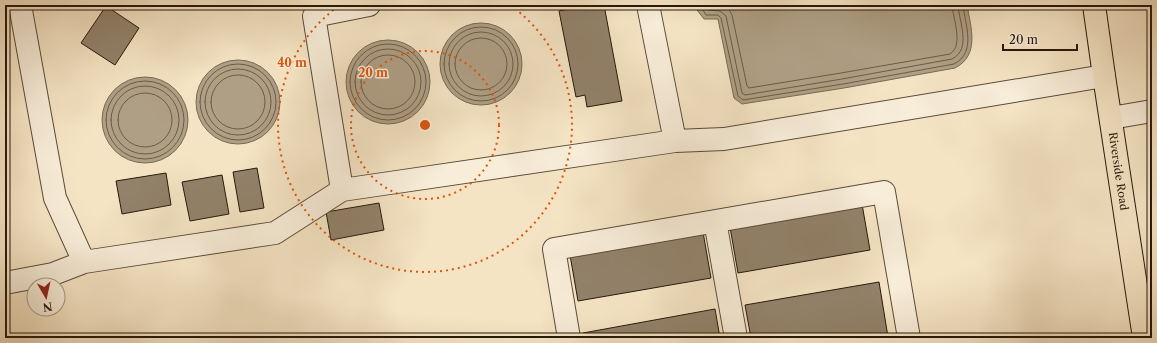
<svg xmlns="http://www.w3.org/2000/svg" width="1157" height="343" viewBox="0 0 1157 343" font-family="'Libre Caslon Text',serif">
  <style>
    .water { fill: #af9f85; stroke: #786954 }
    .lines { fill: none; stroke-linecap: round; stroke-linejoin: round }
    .shore { stroke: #6a5c48; stroke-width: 1 }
    .building { fill: #92826b; stroke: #26180b }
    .minor-casing { stroke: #5a4b39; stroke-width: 24 }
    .major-casing { stroke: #26180b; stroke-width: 24 }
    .minor { stroke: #f8edd9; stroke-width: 22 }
    .major { stroke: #f5e4c4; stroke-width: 22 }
    .ring { fill: none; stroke: #de560c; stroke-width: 2; stroke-dasharray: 2 4 }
    .labels { text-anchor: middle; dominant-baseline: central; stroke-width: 3; stroke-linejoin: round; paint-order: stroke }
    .street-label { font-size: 11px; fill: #26180b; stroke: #f8edd9 }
    .centre { fill: #de560c; stroke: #f8edd9; stroke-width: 2 }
    .ring-label { font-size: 12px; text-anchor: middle; font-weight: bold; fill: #de560c; stroke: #f8edd9; stroke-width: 3; stroke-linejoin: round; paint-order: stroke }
  </style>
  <rect width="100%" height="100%" fill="#f5e4c4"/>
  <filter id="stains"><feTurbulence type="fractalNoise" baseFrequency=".005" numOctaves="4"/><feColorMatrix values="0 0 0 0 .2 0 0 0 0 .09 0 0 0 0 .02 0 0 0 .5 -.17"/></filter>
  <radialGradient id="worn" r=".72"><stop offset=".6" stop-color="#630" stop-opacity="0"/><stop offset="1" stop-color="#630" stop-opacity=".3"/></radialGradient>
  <path class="water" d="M183,5H221L212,8Z
    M696,5H967C971,28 980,55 955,68L844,88L742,104L734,98L718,19H704L697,10Z
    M440 64a41 41 0 1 1 82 0a41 41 0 1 1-82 0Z
    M346 82a42 42 0 1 1 84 0a42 42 0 1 1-84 0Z
    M196 102a42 42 0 1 1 84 0a42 42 0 1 1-84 0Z
    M102 120a43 43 0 1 1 86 0a43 43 0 1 1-86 0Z"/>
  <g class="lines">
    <path class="shore" d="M700,5L706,15H718L721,18L738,96L743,100L843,84L954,64C977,52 965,25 963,5
      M705,5L708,10L720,11L726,16L742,93L745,95L842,79L952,59C972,49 959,22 958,5
      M722,5L728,8L732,15L747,86L749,88L841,73L950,54C964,45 953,19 952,5
      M444 64a37 37 0 1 1 74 0a37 37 0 1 1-74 0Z
      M449 64a32 32 0 1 1 64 0a32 32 0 1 1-64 0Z
      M455 64a26 26 0 1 1 52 0a26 26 0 1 1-52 0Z
      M350 82a38 38 0 1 1 76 0a38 38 0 1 1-76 0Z
      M355 82a33 33 0 1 1 66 0a33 33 0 1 1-66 0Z
      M361 82a27 27 0 1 1 54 0a27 27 0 1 1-54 0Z
      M200 102a38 38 0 1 1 76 0a38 38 0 1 1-76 0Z
      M205 102a33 33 0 1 1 66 0a33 33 0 1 1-66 0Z
      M211 102a27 27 0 1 1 54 0a27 27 0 1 1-54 0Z
      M106 120a39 39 0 1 1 78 0a39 39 0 1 1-78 0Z
      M111 120a34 34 0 1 1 68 0a34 34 0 1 1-68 0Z
      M118 120a27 27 0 1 1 54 0a27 27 0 1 1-54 0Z"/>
  </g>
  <path class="building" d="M37,5H60L38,9Z
    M589,5H604L622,101L587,107L585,95L576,97L559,11Z
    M106,6L139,28L115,65L81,43Z
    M257,168L264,208L240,212L233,172Z
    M166,173L171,205L122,214L116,181Z
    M222,175L229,214L190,221L182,182Z
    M379,203L384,230L331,240L326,212Z
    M862,204L870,250L738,273L730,227Z
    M703,232L711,278L578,301L570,255Z
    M879,282L888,337L751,338L745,305Z
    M715,309L720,338H584L583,333Z"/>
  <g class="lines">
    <defs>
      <path id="minor" d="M20,5L55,198L84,262
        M648,5L675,141L724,139L1104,76
        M1111,118L1152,111
        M342,190L675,141
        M715,221L736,338
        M5,283L53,274L84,262L275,233L342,190L314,16L369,5
        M569,338L554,249L884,192L909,338"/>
      <g id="major">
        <path id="s1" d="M1094,5L1104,76L1144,338"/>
      </g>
    </defs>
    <use href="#minor" class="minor-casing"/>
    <use href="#major" class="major-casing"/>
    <use href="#minor" class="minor"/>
    <use href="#major" class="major"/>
  </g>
  <g class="ring">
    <circle cx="425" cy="125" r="74"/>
    <path d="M510 5A147 147 0 1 1 340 5"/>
  </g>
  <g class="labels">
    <g class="street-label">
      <text stroke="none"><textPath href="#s1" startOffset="168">Riverside Road</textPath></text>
    </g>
  </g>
  <circle cx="425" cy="125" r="6" class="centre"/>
  <g class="ring-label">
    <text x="292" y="67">40 m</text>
    <text x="373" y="77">20 m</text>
  </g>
  <rect width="1157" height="343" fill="none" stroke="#f5e4c4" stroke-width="20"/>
  <rect x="6" y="6" width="1145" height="331" fill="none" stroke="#26180b" stroke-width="2"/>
  <rect x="10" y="10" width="1137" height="323" fill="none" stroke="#26180b"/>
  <g transform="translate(46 297) rotate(171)"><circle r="19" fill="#f8edd9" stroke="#a49887"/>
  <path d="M0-3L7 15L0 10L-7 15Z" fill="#8f2418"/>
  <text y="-6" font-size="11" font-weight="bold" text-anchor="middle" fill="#26180b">N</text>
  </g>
  <path d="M1003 44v6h74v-6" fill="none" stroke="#26180b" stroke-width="2"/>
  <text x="1009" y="44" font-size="12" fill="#26180b" stroke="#f8edd9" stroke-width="3" paint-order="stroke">20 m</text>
  <rect width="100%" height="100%" filter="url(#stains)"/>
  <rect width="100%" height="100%" fill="url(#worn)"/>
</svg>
